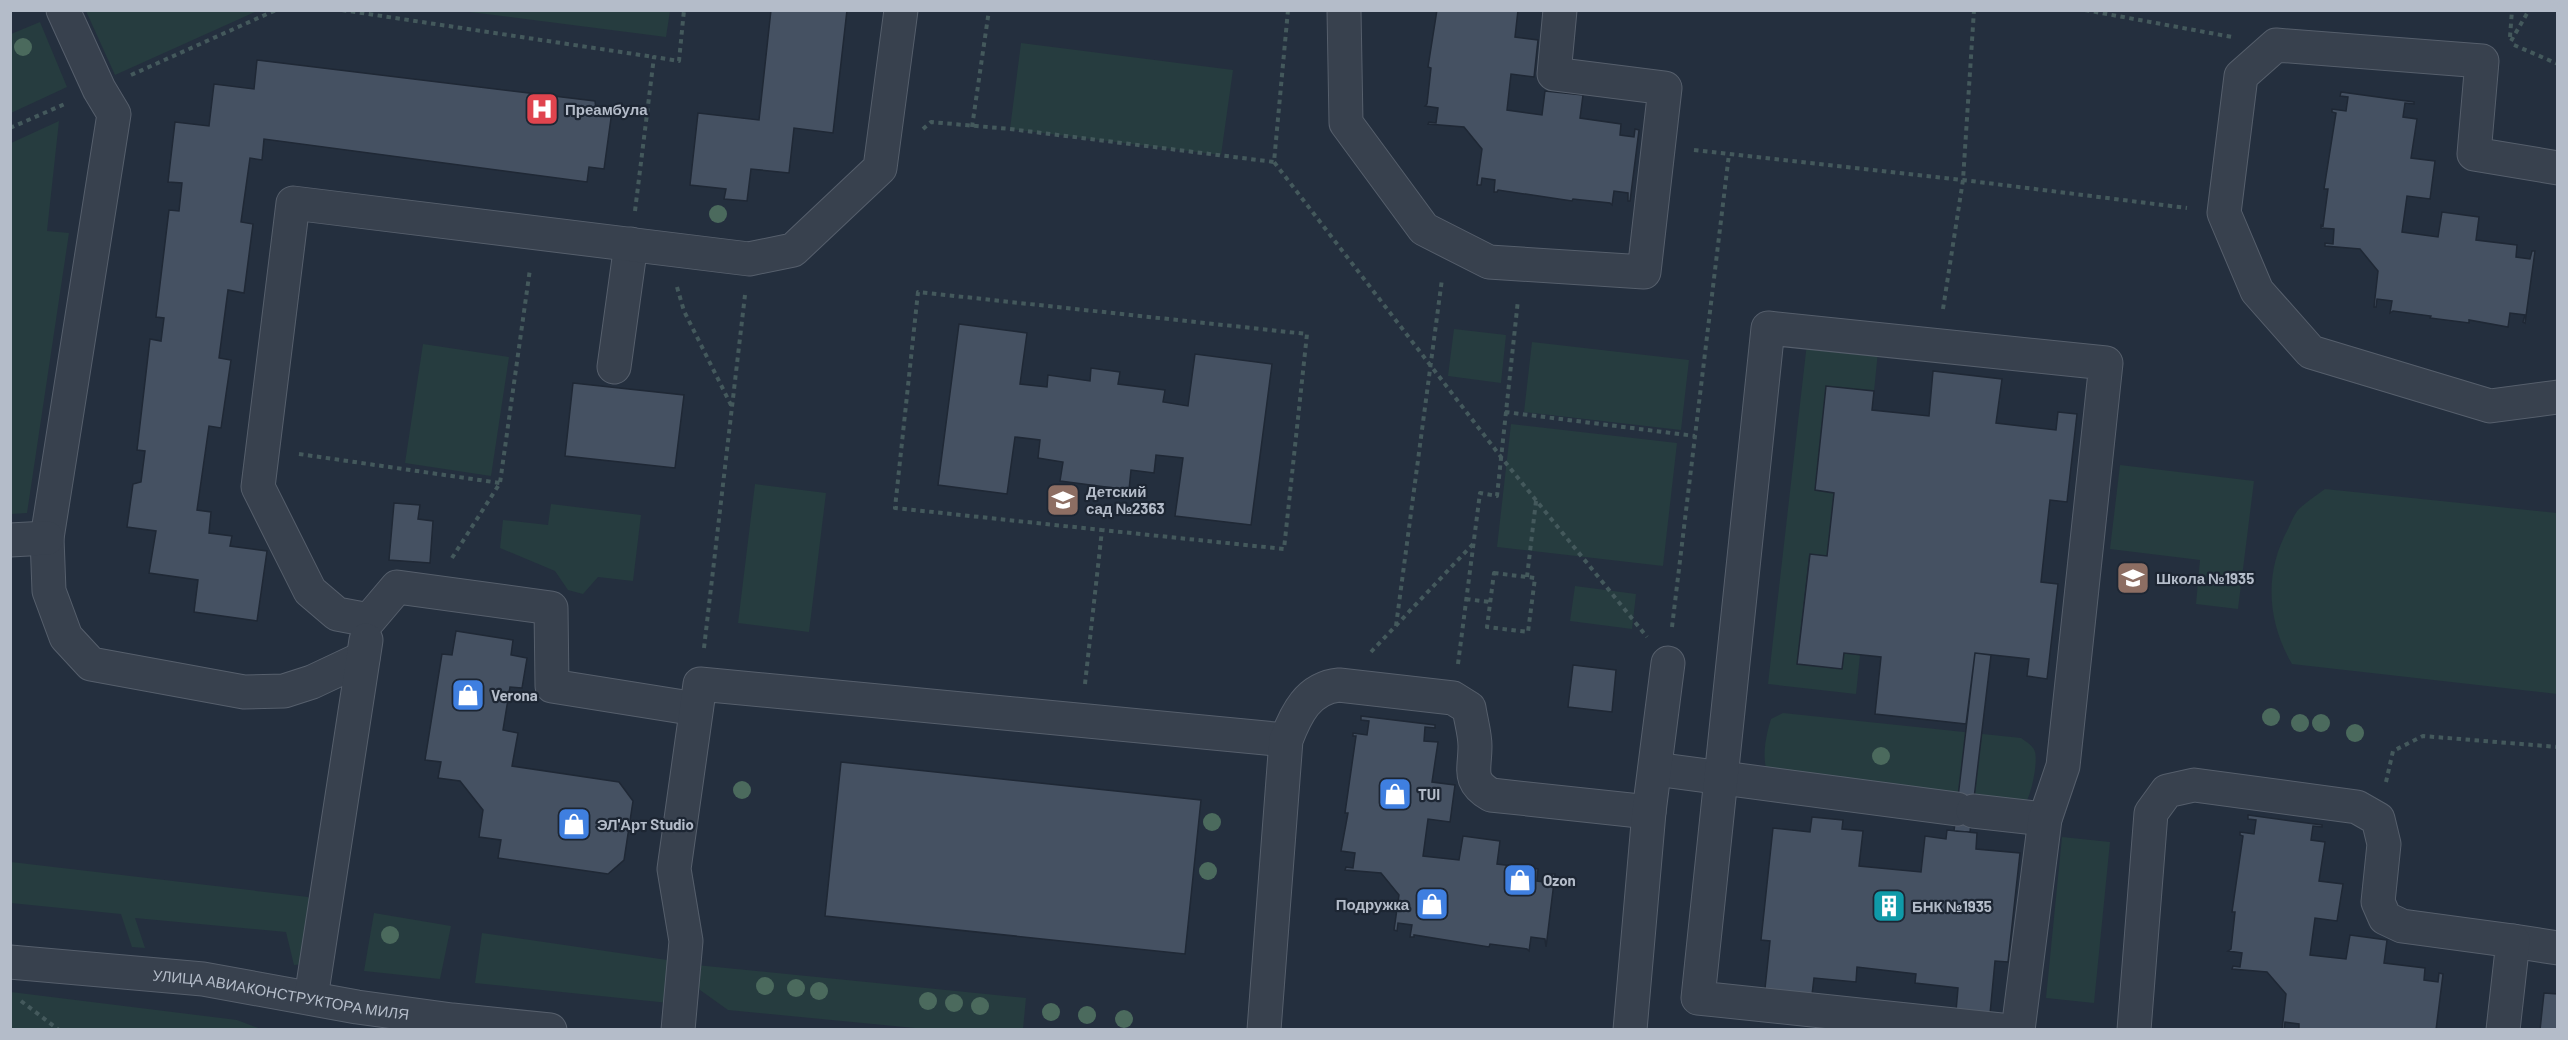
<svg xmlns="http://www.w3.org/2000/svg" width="2568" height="1040" viewBox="0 0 2568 1040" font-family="Barlow,sans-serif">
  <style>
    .green { fill: #263c3f }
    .building { fill: #455162; stroke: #1f2835; stroke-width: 1.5 }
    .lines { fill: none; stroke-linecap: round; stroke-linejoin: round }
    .minor-casing { stroke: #565f6c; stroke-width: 35 }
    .path { stroke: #44595c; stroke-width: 4; stroke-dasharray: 4.5 4.5; stroke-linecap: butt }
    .minor { stroke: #38414e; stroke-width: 33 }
    .tree { fill: #4b6a5d }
    .labels { text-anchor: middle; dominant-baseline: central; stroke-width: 4.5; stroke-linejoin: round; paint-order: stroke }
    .poi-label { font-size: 15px; font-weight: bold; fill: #b4bcc9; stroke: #1d2633; text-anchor: start }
    .street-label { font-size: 15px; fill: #b4bcc9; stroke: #1d2633 }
  </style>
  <rect width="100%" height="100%" fill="#242f3e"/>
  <path class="green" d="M86,11H257L115,75Z
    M462,11H670L666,37Z
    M40,22L67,87L11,113V34Z
    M1021,43L1233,70L1221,155L1010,129Z
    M59,121L47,231L69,233L27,513L11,514V143Z
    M1454,329L1506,335L1501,383L1448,376Z
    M1532,342L1689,360L1681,430L1524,412Z
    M1807,343L1878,351L1874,391L1826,387L1815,490L1834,493L1827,556L1809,555L1797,664L1842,669L1844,653L1860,655L1856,694L1768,684Z
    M423,344L509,357L491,476L405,463Z
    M1511,424L1677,443L1663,566L1497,547Z
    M2120,465L2254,481L2238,609L2196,604L2200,560L2110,549Z
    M755,484L826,493L809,632L738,623Z
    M2325,489L2557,513V694L2292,664C2267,621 2264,573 2288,529C2291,523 2294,514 2299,509C2306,502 2316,496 2325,489Z
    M551,504L641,515L633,581L598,577L583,594L568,590L555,571L500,548L503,520L548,525Z
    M1575,586L1636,594L1632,629L1570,621Z
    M1783,713L2021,738C2026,742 2033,745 2035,752C2038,764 2031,796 2024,806L1768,773C1761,759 1766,735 1771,719Z
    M2062,837L2110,842L2094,1003L2046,998Z
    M11,862L308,897L315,907L304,964L294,965L286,932L135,918L145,948L132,947L121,914L11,903Z
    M374,913L451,926L440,979L364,971Z
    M482,933L674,961L669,1003L475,983Z
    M696,965L1026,998L1023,1029H925L728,1010L700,990L695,976Z
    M11,992L237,1020L261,1029H11Z"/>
  <path class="building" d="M771,10H847L833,133L794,128L789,173L751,169L747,201L724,199L726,189L690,185L698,113L759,120Z
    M1437,10H1518L1515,37L1538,40L1534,77L1511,74L1507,110L1542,115L1545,91L1583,95L1580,118L1621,124L1620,135L1634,137L1635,129L1639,130L1630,201H1628V193L1614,191L1612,205L1610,203L1573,199L1572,201L1498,190L1497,192H1494L1495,180L1482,178L1481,185H1477L1482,149L1464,127L1428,124L1429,122L1436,123L1438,108L1425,106L1427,104L1431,68L1428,67Z
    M257,60L595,101L596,109L612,111L604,169L589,167L587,182L264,139L262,160L250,158L241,222L253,224L244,293L228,290L219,358L231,360L221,428L209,426L197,510L211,512L209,533L232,536L230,546L267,551L257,621L194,612L198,580L149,573L156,531L127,527L133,484L141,482L145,451L137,450L150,339L161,341L164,318L156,317L169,210L179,211L182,183L168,182L175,122L209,126L214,84L254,89Z
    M2341,92L2414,102V104L2405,103L2403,117L2417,119L2411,158L2435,161L2430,199L2407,196L2402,232L2438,237L2442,212L2479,217L2476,240L2517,245L2516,257L2530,259L2532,251H2535L2525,323L2523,322L2525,315L2510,313L2508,327L2469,320V323L2430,318L2431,316L2393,311L2390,313L2392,301L2377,299L2376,307H2374L2378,271L2360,249L2325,246V243L2333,244L2334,229L2321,228V225L2323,226L2328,189H2324L2336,113L2332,112V109L2346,111L2348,97L2340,96Z
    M959,324L1027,333L1020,384L1047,387L1048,375L1090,381L1091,368L1120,372L1118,384L1165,390L1163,402L1188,406L1195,354L1272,364L1251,525L1175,516L1183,458L1156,455L1154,473L1131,470L1129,490L1060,481L1063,462L1038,458L1040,440L1015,437L1007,494L938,485Z
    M1933,371L2002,379L1996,423L2056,430L2058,412L2077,414L2067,502L2050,500L2041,582L2058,584L2047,679L2027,676L2029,659L1975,653L1966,724L1875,714L1881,657L1844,653L1842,669L1797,664L1810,554L1827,556L1834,493L1815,490L1826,386L1874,391L1872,410L1929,416Z
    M573,383L684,395L675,468L565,456Z
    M394,503L420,505L418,519L433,521L430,563L389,560Z
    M456,631L513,640L511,655L527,658L522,688L510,687L503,730L518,733L512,766L619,782L633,801L624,860L608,874L498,858L501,840L479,837L483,810L460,781L438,778L441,762L425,760L442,654L452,655Z
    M1975,653L1991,655L1970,832L1954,831Z
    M1573,665L1616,670L1612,712L1568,707Z
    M1361,716L1435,725V728L1425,727L1424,741L1438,742L1432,782L1455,785L1450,822L1428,819L1423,856L1459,860L1463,836L1500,841L1497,864L1538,869L1537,881L1551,883L1552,874H1555L1546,947L1545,939L1531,937L1529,951L1527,949L1490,944L1489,947L1414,935V937H1410L1412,925L1398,923L1397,931L1394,930L1399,895L1381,873L1345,870L1346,867L1353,868L1355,853L1341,851L1348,813H1345L1356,736H1353V733L1367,735L1369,721L1361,720Z
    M841,762L1201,800L1185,954L825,916Z
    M2248,815L2322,825V827L2313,826L2311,840L2325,842L2319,881L2343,884L2337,921L2315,918L2310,955L2346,959L2350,935L2387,940L2384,963L2425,968L2424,980L2438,982L2439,973L2443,974L2436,1030H2299V1024L2285,1022L2284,1030H2282L2286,994L2267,972L2232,969L2233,966L2240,967L2242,953L2228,951L2231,949L2235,912H2232L2243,836L2240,835V832L2254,834L2256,820L2248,819Z
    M1812,817L1843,820L1842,829L1863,831L1859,866L1921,872L1925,836L1946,839L1947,830L1977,833L1976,849L2020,853L2008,962L1995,961L1990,1014L1956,1011L1958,988L1915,983L1916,974L1857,967L1856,982L1814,978L1811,1003L1764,998L1770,941L1761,940L1773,828L1810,832Z
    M2544,993L2558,994V1030H2540Z"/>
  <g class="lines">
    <defs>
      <g id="minor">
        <path d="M63,10L99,89L114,114L47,538L49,591L66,637L91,664L244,692L284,691L312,682L363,658"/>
        <path d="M1344,10L1346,123L1424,229L1489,262L1644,272L1665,88L1554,74L1560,10"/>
        <path d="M2558,168L2474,154L2482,61L2276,45L2241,76L2224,213L2257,291L2311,352L2490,406L2558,397"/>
        <path d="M614,367L631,244"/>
        <path d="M10,540L47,538"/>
        <path d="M696,709L552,686L551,608L397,587L369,620L337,614L310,591L258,487L293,203L749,259L793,250L880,168L901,10"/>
        <path d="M1655,769L1957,809"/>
        <path d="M1973,811L2045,819"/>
        <path d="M2513,941L2558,948"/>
        <path id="s1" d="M10,962L203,979L357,1007L452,1020L550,1030"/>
        <path d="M311,998L366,640"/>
        <path d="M678,1030L686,941L674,869L700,684L1286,740"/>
        <path d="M1264,1030L1286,740C1296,714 1308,688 1339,685L1453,698L1469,708C1471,721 1475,734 1475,746C1475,770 1467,781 1491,795L1649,812"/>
        <path d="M1630,1030L1649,812L1668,663"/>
        <path d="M2001,1030L1698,998L1768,328L2106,363L2063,766L2045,819L2018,1030"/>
        <path d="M2134,1030L2151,813L2167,791L2194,785L2357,807L2378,819L2384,844L2378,902L2385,918L2402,926L2513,941L2503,1030"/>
      </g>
    </defs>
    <use href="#minor" class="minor-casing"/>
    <path class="path" d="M342,10L654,57
      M1288,10L1274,162L1501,457L1647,637
      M2085,10L2232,37
      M2510,37L2512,10
      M2511,41L2529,10
      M2514,45L2558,64
      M131,75L276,10
      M972,127L989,10
      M10,128L67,103
      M923,129L931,122L1010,129L1274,162
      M1694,150L1963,180L2187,208
      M635,211L654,57L679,61L684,10
      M677,287L684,311L731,405
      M1943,309L1963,180L1974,10
      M10,397V398
      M1505,412L1695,436
      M299,454L500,483
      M452,558L500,483L530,269
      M1494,573L1535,578L1528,632L1487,627Z
      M1527,577L1536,501
      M1466,599L1490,602
      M1396,626L1442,279
      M1672,627L1729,154
      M704,648L745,295
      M1371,652L1473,544
      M1458,664L1480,493L1497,496L1518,300
      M1085,684L1102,530L1284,549L1307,334L918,292L895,508L1102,530
      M2386,782L2393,751L2423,736L2558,747
      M21,1001L59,1030"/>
    <use href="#minor" class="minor"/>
  </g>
  <g class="tree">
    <circle cx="23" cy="47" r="9"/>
    <circle cx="718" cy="214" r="9"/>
    <circle cx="2271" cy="717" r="9"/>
    <circle cx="2300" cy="723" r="9"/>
    <circle cx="2321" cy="723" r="9"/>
    <circle cx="2355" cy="733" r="9"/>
    <circle cx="1881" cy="756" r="9"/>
    <circle cx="742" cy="790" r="9"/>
    <circle cx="1212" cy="822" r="9"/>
    <circle cx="1208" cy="871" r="9"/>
    <circle cx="390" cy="935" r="9"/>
    <circle cx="765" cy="986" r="9"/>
    <circle cx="796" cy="988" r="9"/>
    <circle cx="819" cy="991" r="9"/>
    <circle cx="928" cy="1001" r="9"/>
    <circle cx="954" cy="1003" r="9"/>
    <circle cx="980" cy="1006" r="9"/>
    <circle cx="1051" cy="1012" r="9"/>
    <circle cx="1087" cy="1015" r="9"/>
    <circle cx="1124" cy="1019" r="9"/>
  </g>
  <defs>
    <symbol id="hospital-square" viewBox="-11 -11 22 22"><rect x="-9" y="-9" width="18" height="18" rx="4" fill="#e0444e" stroke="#1d2633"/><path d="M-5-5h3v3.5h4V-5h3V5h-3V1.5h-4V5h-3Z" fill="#fff"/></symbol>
    <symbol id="school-square" viewBox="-11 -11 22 22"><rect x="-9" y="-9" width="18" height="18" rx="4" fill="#8d6e63" stroke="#1d2633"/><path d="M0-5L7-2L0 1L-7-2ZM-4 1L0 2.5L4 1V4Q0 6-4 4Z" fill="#fff"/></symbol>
    <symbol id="shop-square" viewBox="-11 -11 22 22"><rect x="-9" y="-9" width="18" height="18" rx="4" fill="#3f7fe0" stroke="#1d2633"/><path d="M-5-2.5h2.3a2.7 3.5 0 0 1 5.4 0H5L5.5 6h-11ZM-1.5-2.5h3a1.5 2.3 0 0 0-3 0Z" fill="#fff"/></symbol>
    <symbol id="building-square" viewBox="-11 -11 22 22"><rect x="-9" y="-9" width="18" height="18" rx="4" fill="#0f9aa8" stroke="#1d2633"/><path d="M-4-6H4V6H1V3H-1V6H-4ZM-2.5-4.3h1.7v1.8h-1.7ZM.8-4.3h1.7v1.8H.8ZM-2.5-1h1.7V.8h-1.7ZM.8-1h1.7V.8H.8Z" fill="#fff"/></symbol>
  </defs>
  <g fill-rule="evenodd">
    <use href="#hospital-square" x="523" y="90" width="38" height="38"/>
    <use href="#school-square" x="1044" y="481" width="38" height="38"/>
    <use href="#school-square" x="2114" y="559" width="38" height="38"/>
    <use href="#shop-square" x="449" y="676" width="38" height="38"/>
    <use href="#shop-square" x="1376" y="775" width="38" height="38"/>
    <use href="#shop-square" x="555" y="805" width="38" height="38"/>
    <use href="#shop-square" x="1501" y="861" width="38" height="38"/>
    <use href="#shop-square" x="1413" y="885" width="38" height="38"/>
    <use href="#building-square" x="1870" y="887" width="38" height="38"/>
  </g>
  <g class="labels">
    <g class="poi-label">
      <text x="565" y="109">Преамбула</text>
      <text x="1086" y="491">Детский<tspan x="1086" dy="17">сад №2363</tspan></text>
      <text x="2156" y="578">Школа №1935</text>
      <text x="491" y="695">Verona</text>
      <text x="1418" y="794">TUI</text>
      <text x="597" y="824">ЭЛ'Арт Studio</text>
      <text x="1543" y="880">Ozon</text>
      <text x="1409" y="904" text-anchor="end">Подружка</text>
      <text x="1912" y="906">БНК №1935</text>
    </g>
    <g class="street-label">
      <text stroke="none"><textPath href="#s1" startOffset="273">УЛИЦА АВИАКОНСТРУКТОРА МИЛЯ</textPath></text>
    </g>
  </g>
  <rect width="2568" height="1040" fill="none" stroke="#b4bcc9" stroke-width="24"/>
</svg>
